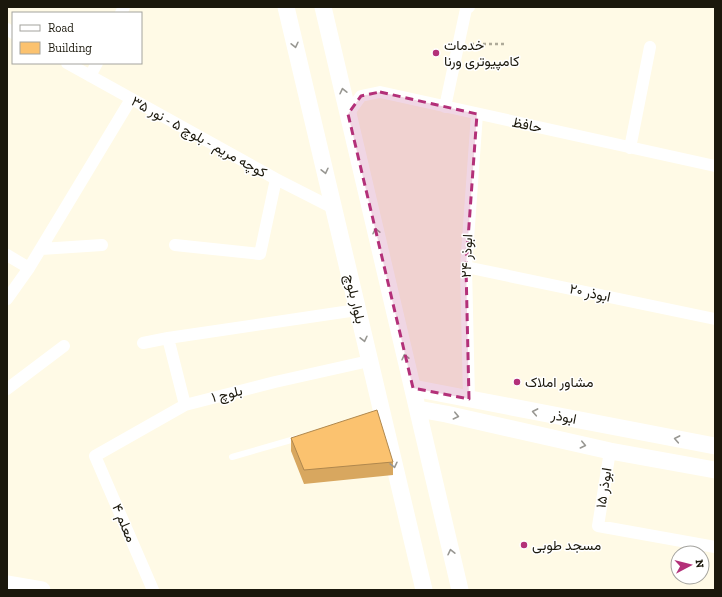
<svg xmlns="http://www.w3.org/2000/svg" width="722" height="597" viewBox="0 0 722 597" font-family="'Zilla Slab',Vazirmatn,serif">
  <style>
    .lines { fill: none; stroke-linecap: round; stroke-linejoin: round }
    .path { stroke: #aeaa99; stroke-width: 2.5; stroke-dasharray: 3 3; stroke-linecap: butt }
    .service { stroke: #fff; stroke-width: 6 }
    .minor { stroke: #fff; stroke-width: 12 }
    .secondary { stroke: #fff; stroke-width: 17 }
    .wall { fill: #d8a75f }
    .building { fill: #fbc26f; stroke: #b0884e }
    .oneway { stroke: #989792 }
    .marked { fill: #b33079; fill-opacity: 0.2; stroke: #b33079; stroke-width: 3; stroke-dasharray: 8 5; stroke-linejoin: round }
    .poi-dot { fill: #b33079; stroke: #fff; stroke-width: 1.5 }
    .labels { text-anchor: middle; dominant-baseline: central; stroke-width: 3; stroke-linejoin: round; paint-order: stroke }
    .poi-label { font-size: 14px; fill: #1b180c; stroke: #fff; text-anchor: start }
    .street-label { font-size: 14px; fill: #1b180c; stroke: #fff }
  </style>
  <rect width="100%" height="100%" fill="#fffae6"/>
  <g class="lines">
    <path class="path" d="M471,44H507"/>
    <path class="service" d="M232,457L298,438"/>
    <path class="minor" d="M121,13L124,7
      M7,29L13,33
      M67,63L276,179L333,208
      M90,76L97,63
      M445,107L466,9L469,7
      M348,114L361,96L380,92L715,166
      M630,148L650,47
      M175,245L260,254L276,179
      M41,249L102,245
      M7,255L29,268
      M466,267L715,319
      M7,299L29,268L131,99
      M168,338L185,405
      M143,343L168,338L357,310
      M7,389L64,346
      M469,399L466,267L477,114
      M610,451L598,526L715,547
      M153,590L95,456L185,405L275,382L369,361"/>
    <path class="secondary" d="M286,7L424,590
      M323,7L460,590
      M413,388L715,446
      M418,409L446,414L610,451L715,470
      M7,584L42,590"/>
  </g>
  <path class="wall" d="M291,438L393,462V475L304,484L291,451Z"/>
  <path class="building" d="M377,410L393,462L304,470L291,438Z"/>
  <defs><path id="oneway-chevron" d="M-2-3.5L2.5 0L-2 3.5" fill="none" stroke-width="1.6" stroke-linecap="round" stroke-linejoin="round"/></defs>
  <g class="oneway">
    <use href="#oneway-chevron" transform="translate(295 45) rotate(77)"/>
    <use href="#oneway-chevron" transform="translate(343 91) rotate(-103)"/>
    <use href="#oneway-chevron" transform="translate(325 171) rotate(77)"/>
    <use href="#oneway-chevron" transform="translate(376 231) rotate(-103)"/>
    <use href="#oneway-chevron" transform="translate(364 339) rotate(77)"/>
    <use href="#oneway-chevron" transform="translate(405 357) rotate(-103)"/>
    <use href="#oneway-chevron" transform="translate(535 412) rotate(-169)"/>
    <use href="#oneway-chevron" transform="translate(456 416) rotate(13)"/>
    <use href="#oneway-chevron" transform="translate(677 439) rotate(-169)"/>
    <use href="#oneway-chevron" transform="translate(583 445) rotate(13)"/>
    <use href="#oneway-chevron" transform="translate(394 465) rotate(77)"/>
    <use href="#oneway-chevron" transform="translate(451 552) rotate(-103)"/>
  </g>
  <path class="marked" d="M380,92L477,114L466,267L469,399L413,388L348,114L361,96Z"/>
  <g class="poi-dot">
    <circle cx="436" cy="53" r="4"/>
    <circle cx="517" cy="382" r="4"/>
    <circle cx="524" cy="545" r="4"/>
  </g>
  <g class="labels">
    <g class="poi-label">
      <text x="444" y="45">خدمات<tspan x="444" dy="16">کامپیوتری ورنا</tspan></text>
      <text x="525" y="382">مشاور املاک</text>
      <text x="532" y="545">مسجد طوبی</text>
    </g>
    <g class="street-label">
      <text transform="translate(527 125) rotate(12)">حافظ</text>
      <text transform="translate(199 137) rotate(29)">کوچه مریم - بلوچ ۵ - نور ۳۵</text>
      <text transform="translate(467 256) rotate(-88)">ابوذر ۲۴</text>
      <text transform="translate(590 293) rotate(12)">ابوذر ۲۰</text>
      <text transform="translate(355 299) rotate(77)">بلوار بلوچ</text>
      <text transform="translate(227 394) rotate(-14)">بلوچ ۱</text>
      <text transform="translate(564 417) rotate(11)">ابوذر</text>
      <text transform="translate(604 488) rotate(-81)">ابوذر ۱۵</text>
      <text transform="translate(124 523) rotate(67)">معلم ۴</text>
    </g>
  </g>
  <rect width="722" height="597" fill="none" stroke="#1b180c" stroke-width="16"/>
  <rect x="12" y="12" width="130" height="52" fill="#ffffff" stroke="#a4a39e"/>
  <rect x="20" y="25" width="20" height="6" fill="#ffffff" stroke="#a4a39e"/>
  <text x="48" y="32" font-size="12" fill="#1b180c">Road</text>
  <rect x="20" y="42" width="20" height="12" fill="#fbc26f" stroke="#a4a39e"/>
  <text x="48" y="52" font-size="12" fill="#1b180c">Building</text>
  <g transform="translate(690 565) rotate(83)"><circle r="19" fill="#ffffff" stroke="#a4a39e"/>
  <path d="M0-3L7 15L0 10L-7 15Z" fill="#b33079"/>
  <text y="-6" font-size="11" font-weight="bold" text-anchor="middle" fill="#1b180c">N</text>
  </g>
</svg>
